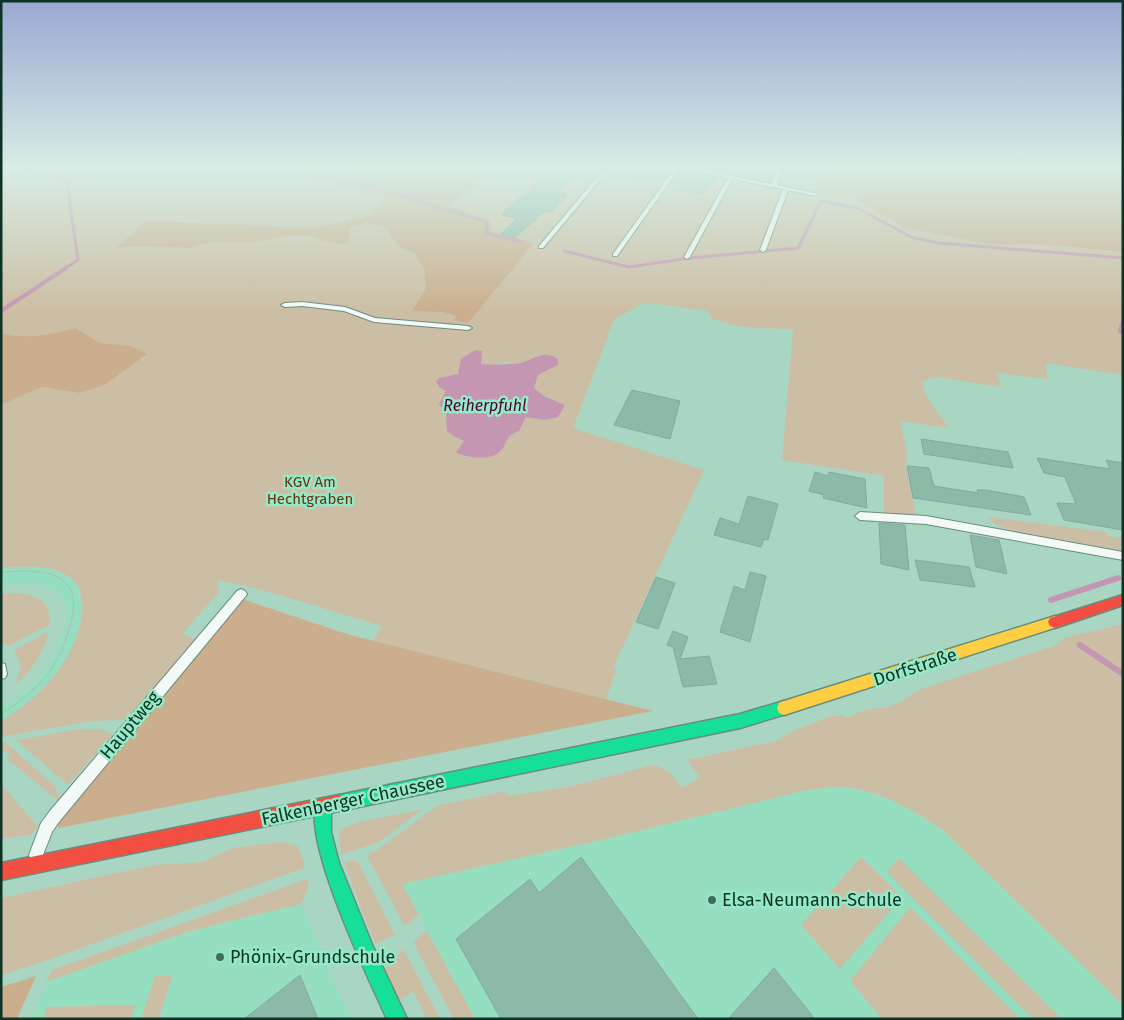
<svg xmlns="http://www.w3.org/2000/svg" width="1124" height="1020" viewBox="0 0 1124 1020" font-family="'Fira Sans',sans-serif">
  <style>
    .built { fill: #95dec0 }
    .green { fill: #ccbea4; fill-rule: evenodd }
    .forest { fill: #cbae8d }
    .water { fill: #c596b2 }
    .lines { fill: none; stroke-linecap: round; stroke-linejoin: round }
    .stream-far2 { stroke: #c596b2; stroke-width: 3 }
    .stream-far1 { stroke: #c596b2; stroke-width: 4 }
    .stream { stroke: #c596b2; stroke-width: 6 }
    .building { fill: #8db9a8; stroke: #84a99a }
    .lane-casing { stroke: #6a8c7e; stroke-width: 2 }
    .fast-casing { stroke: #6a8c7e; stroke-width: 3 }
    .slow-casing { stroke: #6a8c7e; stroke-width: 3 }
    .jam-casing { stroke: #6a8c7e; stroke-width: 3 }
    .lane { fill: #f2f9f6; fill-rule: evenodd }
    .fast { fill: #16e098; fill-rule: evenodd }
    .slow { fill: #ffcf43; fill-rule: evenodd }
    .jam { fill: #f24e42; fill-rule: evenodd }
    .tram { stroke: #b0bdb8; stroke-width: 1 }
    .poi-dot { fill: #446b5c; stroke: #95e9c6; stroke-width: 2 }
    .labels { text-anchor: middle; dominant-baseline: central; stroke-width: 5; stroke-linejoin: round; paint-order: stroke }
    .park-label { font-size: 15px; fill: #6a3111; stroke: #95e9c6 }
    .water-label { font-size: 16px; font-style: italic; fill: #500037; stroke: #95e9c6 }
    .near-street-label { font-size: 18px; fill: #0e3225; stroke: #95e9c6 }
    .near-poi-label { font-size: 18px; fill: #0e3225; stroke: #95e9c6; text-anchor: start }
  </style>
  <rect width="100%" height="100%" fill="#a8d6c2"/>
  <path class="built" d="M30,567L47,568L71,578L80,589L81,617L76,639L65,660L48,683L15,713L1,721V709L32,685L47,667L56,654L66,626L67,615L66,605L61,595L54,590L36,583L1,584V568Z
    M838,787L864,791L896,802L912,810L943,830L1123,1005V1019H475L402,884L601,840L807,790Z
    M301,904L350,1019H31L46,982L187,932Z"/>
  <path class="green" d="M1,169H291L386,200L361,218L313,228L276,225L117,248L138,246L190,248L211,242L249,243L288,236H312L324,241L348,243L351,227L366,223L383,226L400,247L414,253L424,269L426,288L412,311L443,312L457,316L454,320L468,323L534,243L490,231V220L453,207L497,169H819L817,193L855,198L906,228L947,236L991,244L1053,245L1123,252V375L1046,363L1047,379L997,373L1001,387L937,377L923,381C922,400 941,412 948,428L900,421L907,452L906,467L916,516L884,515V476L782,460L793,329L753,328L733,325L712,319L708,311L651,303L641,304L614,320L573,428L704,470L613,668L616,670L606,699L373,641L382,626L266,591L219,580L217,590L219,592L182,634L197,640L125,720L92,721L1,737V721C40,698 79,658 82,610C82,598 81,587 72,579C55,563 22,566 1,568V405L42,387L80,393L131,346L100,343L76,328C52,334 25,340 1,333ZM539,356L557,365L538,375L533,388L544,396L565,405L545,420L526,417L519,431L509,435L491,456L466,457L456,453L464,441L455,437L447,431L446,391L439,378L458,374L461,359L487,366L506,362L519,363Z
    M988,517L1106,532L1108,536L1123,538V552L1014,532L995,524Z
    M13,593C36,594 51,599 50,625L22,638L11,646L1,644V594Z
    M1123,624V1005L943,830C912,810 876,787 837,787C827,787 817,789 807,790L601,840L402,884L419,915L405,926L368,858L370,853L376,851L437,806L505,791L509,796L568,787L652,765C667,767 674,777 682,788L700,777L687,760L776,741L790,732L831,716L842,715L846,718L865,710L888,707L902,701L918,690L1056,645L1064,638Z
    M48,632C45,653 31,670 16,684L21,665L14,650Z
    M80,729H101L112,735L68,785L16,740Z
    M5,742L56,787L57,795L61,798L59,801L7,759L10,751L1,752V743Z
    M2,785L38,827L31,835L1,839Z
    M423,809L379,842L341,855L339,830L359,822Z
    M281,842L298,846L304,864V868L45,961L1,975V898L154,865L203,862L232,848Z
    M861,857L902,897L840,969L801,925Z
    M899,858L1062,1019H1033L887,872Z
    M352,860L358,862L395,935L375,944L344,863Z
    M307,879L309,885L301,904L187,932L46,982L52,970Z
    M910,907L1020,1019H882L850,981Z
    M427,931L475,1019H454L413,942Z
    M403,949L440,1019H427L413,991L399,1001L385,969Z
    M155,976H172L159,1019H141Z
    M136,1005L131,1019H43L47,1007Z"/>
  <path class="forest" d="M291,169H495L451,206L490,220V231L534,243L468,323L453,320L457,316L443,312L412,311L426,288L424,269L414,253L400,247L383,226L366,223L351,227L348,243L337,244L324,241L312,236H288L249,243L211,242L190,248L138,246L116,248L146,221L313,228L361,218L386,200Z
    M819,169H1123V252L1053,245L991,244L947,236L905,228L856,199L816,193Z
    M76,328L100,343L131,346L147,354L106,384L80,393L42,387L1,405V333C25,340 52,334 76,328Z
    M242,599L350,635L653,711L59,828L57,825L61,817Z
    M36,976L17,1019H1V987Z"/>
  <path class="water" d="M475,350L482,351L481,364C484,365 517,364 520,363C535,359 543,349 558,359V365L538,375L534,388L544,396L565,405L558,417L545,420L526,417L519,431C502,437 509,445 498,453C488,461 466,457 456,453L464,441L455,437L447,431L446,413L439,404L446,391L439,387L436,381L439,378L458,374L461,359Z"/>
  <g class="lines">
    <path class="stream-far2" d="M20,169L66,176L78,260L64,269
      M315,169L487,222L486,233L521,242
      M564,251L629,267L690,258L798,248L821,201L857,208L913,238L939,243L1123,258"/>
    <path class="stream-far1" d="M1,311L66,268
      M1123,321L1120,331L1123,334"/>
    <path class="stream" d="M1051,600L1118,578
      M1080,645L1123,674"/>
  </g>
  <path class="building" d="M635,169H671L663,181L635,178Z
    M681,169H684L716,177L712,186L709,185L703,193L680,190L684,183L672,182Z
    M550,170L575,174L558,193L567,194L552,212L545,211L514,238L501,234L517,218L501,215L520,197L523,198Z
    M632,390L680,401L670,439L614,425Z
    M921,439L1008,452L1013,468L924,454Z
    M1037,458L1110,469L1106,460L1123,463V530L1064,520L1057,503L1076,504L1065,477L1044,473Z
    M907,466L929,468L934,486L978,493L977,490H986L1024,497L1031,515L913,498Z
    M815,472L828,476L829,472L865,479L867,508L823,498L824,495L809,491Z
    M748,496L778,504L768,540L764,539L761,547L714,535L720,518L739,524Z
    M879,523L905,525L909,570L881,564Z
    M970,535L999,540L1007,574L976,567Z
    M915,560L969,567L975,587L920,580Z
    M750,572L766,576L750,642L720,632L734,586L745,590Z
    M656,577L675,583L658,629L636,622Z
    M673,631L688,637L680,659L709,656L717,684L683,687L673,647L667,645Z
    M581,857L698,1019H501L456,939L530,879L539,893Z
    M774,968L815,1019H728Z
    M300,975L318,1019H244Z"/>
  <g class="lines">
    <defs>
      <path id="lane" d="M604,169H609L543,248H539V246Z
        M674,169H679L617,256H613V254Z
        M686,169H698L772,184L777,169H782L777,185L819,194L816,196L788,190L766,250L763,252L760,250L783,189L732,179L690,257L687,259L684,257L728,178Z
        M302,302L345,307L375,318L468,326L472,328L468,330L374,322L344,311L302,306L285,307L281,305L285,303Z
        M860,512L926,516L1123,552V560L926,524L860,520L855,516Z
        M241,589L245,591L247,594L245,597L59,822L52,832L41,860L36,862L31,860L29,855L41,823L49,812L237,591Z
        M1,663L5,664L7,674L5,678L1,679Z"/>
      <path id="fast" d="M784,701L789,703L791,708L789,713L740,728L339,811L333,809L331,803L333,797L339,795L740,714Z
        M323,798L329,800L331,806V832L339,863L373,947L407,1019H387C368,977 301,840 317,800Z"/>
      <path id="slow" d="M1055,616L1060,618L1062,622L1060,626L784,715L779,713L777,708L779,703L784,701Z"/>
      <path id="jam" d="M1123,595V605L1055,628L1050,626L1048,622L1050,618Z
        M339,795L345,797L347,803L345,809L339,811L1,880V863Z"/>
    </defs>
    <use href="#lane" class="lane-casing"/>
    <use href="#fast" class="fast-casing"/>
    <use href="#slow" class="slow-casing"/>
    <use href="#jam" class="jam-casing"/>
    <use href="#lane" class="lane"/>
    <use href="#fast" class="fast"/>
    <use href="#slow" class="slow"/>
    <use href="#jam" class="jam"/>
    <path class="tram" d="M1,572C45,569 86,570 70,627C57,671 39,689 1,714"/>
  </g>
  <linearGradient id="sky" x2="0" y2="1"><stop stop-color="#9aa8d2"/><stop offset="0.54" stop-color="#d8ede4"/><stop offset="1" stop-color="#d8ede4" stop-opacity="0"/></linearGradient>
  <rect width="1124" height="312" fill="url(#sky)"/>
  <g class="poi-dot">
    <circle cx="712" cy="900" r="5"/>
    <circle cx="220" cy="957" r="5"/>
  </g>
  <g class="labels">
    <g class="park-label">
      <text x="310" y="482">KGV Am<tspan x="310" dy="17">Hechtgraben</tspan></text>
    </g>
    <g class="water-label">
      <text x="485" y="405">Reiherpfuhl</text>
    </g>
    <g class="near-street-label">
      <text transform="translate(915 667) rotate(-18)">Dorfstraße</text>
      <text transform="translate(130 725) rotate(-50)">Hauptweg</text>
      <text transform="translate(353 800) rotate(-12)">Falkenberger Chaussee</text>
    </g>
    <g class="near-poi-label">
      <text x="722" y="900">Elsa-Neumann-Schule</text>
      <text x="230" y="957">Phönix-Grundschule</text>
    </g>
  </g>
  <rect width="1124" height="1020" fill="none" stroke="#0e3225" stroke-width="5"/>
</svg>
